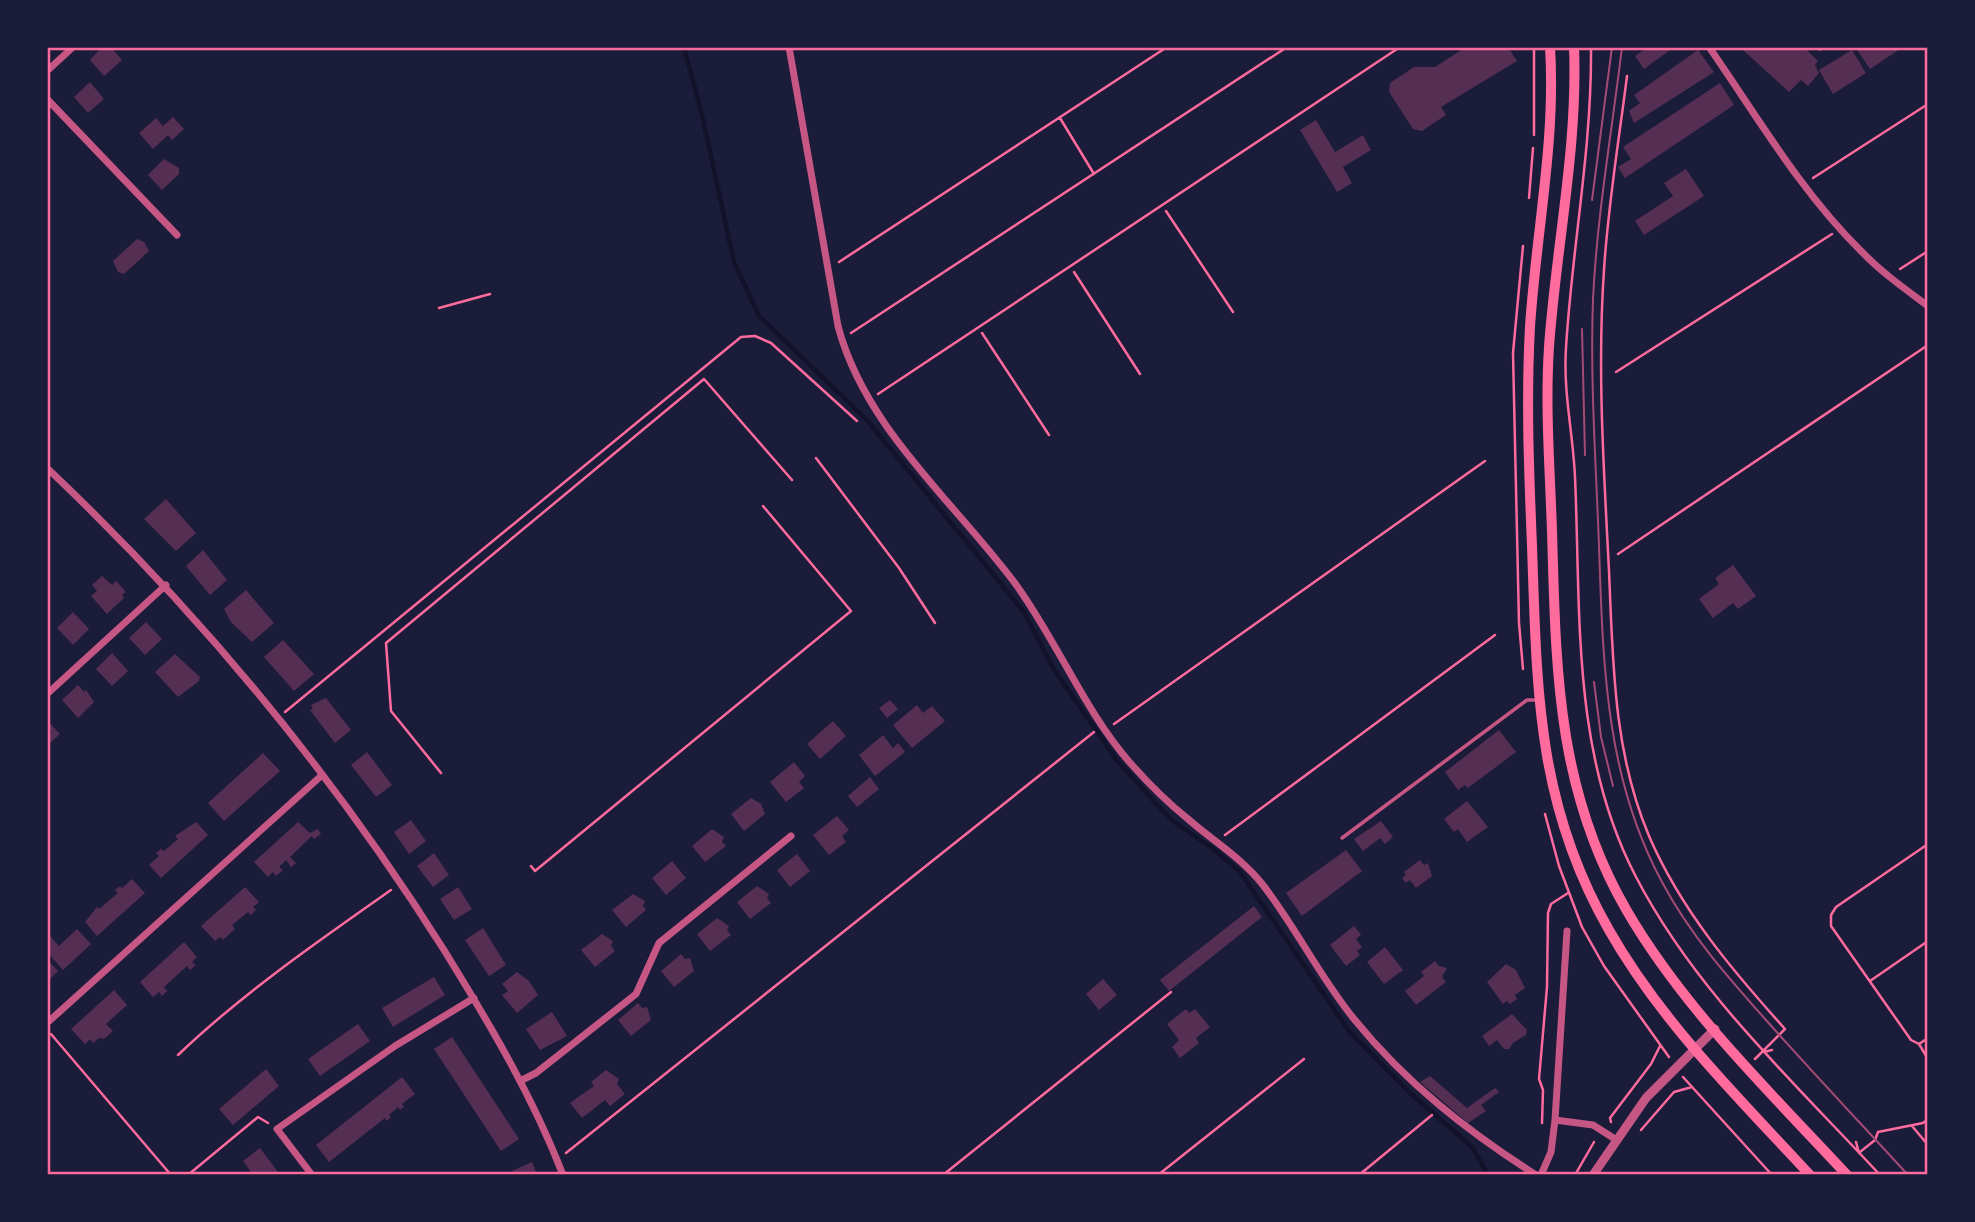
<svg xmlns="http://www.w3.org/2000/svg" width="1975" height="1222" viewBox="0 0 1975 1222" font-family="'PT Sans Narrow',sans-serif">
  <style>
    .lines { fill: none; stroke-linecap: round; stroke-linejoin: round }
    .stream { stroke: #12122b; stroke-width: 4.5 }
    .building { fill: #542f53 }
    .path { stroke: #ff6b9d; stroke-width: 2.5 }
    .service { stroke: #c65784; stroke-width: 3.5 }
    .minor { stroke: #c65784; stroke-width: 7 }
    .tertiary { stroke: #c65784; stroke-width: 9 }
    .primary { stroke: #ff6b9d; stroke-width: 10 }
    .tram { stroke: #a44b75; stroke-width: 2 }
    .neatline { fill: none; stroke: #ff6b9d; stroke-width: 2.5 }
  </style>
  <rect width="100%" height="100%" fill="#1b1b3a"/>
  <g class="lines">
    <path class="stream" d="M684,47L702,115L734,262L759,316L866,419L1024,612L1053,668L1116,759L1170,819L1216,851L1240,872L1349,1031L1410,1093L1472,1147L1488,1175"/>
  </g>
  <path class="building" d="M111,47L122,60L104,76L90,60L101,48Z
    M1466,47H1508L1517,61L1441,107L1446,115L1422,131L1413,129L1389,92L1390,83L1414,67H1435Z
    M1648,47H1674L1644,69L1635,56Z
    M1746,47H1804L1818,61L1815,65L1819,73L1808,86L1801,80L1789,92L1743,50Z
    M1855,47H1903L1870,69Z
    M1698,50L1714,72L1634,123L1629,111L1640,103L1634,95Z
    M1852,50L1866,73L1833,94L1819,70Z
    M90,82L104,99L88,113L74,97Z
    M1720,83L1734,105L1625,178L1618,167L1631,159L1623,147Z
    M173,117L184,129L172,140L168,135L153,149L139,133L156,118L163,126Z
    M1316,120L1335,152L1363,135L1371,150L1343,167L1352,183L1337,192L1300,130Z
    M164,159L179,168V174L162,190L148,175Z
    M1686,169L1704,196L1644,235L1635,221L1673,196L1664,183Z
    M137,239L144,242L149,251L124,274L118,272L113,261Z
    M166,499L196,533L176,551L144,519Z
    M203,550L227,580L210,595L186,566Z
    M1733,565L1756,596L1738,609L1733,603L1713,618L1699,599L1719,584L1715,578Z
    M102,576L112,585L116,581L126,592L122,595L124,598L107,614L91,596L97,591L92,585Z
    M246,590L274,623L252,642L231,622L224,609Z
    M73,612L89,629L73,645L57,628Z
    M146,622L162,639L145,655L129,638Z
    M283,640L314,674L294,691L264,657Z
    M112,653L128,671L112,686L96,669Z
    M175,654L200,677L199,681L178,697L155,672Z
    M78,685L84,692L86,690L94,702L78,718L62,700Z
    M326,698L351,730L335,743L310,710L313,708L311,705Z
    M890,700L898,709L887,718L879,708Z
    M917,705L923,713L932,706L945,721L912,748L893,725Z
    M47,720L60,734L47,746Z
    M833,721L846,736L820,759L807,744Z
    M1499,730L1516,752L1468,788L1465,785L1458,790L1445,772Z
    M883,735L893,748L898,743L905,752L875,776L859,755Z
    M367,752L392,785L376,797L351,765Z
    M263,753L280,771L224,821L208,803Z
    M794,762L805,776L799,782L804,788L786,802L770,782Z
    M870,777L879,789L857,807L848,796Z
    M751,798L761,804L765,814L744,831L731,814Z
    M1467,801L1488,827L1467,842L1458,829L1454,832L1444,819Z
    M837,816L849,830L842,836L846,842L829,855L813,835Z
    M411,820L426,841L409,854L394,832Z
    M1381,821L1393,837L1385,844L1380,838L1363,851L1354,839Z
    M196,822L208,835L161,878L149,865L159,856L156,853L161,849L164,851L178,839L175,836Z
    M298,822L310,833L318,829L321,834L314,839L312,836L290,857L296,863L291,867L286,860L279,867L283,870L276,876L273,872L268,877L254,862Z
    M712,829L724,837L722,842L726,846L705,862L692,846Z
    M1346,850L1362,871L1302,916L1286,893Z
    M434,853L449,875L433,887L417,866Z
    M797,854L810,871L790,887L777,870Z
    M1420,860L1424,865L1428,863L1432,876L1416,888L1410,880L1406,883L1402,878L1406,875L1404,872Z
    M672,861L686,878L666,895L652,878Z
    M132,879L145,893L97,936L85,922L97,907L99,909L118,893L115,890L120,886L122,888Z
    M757,886L769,894L767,898L771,903L750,919L737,902Z
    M245,887L259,902L253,907L256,910L251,915L248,912L232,925L235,929L223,940L220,937L215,941L201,926Z
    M458,887L472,909L454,920L440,899Z
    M633,894L645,901L643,906L646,910L626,927L612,910Z
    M1254,906L1262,917L1169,991L1160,980Z
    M717,918L729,926L727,930L731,935L710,951L697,934Z
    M1354,926L1361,935L1356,939L1362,947L1357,951L1360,955L1346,966L1330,945Z
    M483,928L506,965L489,976L465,940Z
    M77,929L91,944L63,970L47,952V938L50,936L59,946Z
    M602,934L613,941L611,946L615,951L595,967L581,950Z
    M184,942L197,957L192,962L196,965L190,970L187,966L164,987L167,991L162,996L159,992L153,997L140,982Z
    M1385,947L1403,970L1384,984L1367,962Z
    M681,954L685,959L690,958L694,971L674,987L661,971Z
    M47,959L58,971L47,982Z
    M1435,961L1439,966L1447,968L1442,977L1446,982L1416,1005L1405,991L1424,976L1421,972Z
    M1506,964L1516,970L1525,988L1515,995L1517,999L1510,1004L1507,1001L1503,1004L1487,982Z
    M517,972L529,981L538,995L517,1013L502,995L508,991L502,984Z
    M434,977L445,995L393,1027L382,1008Z
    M1103,979L1117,995L1099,1010L1086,994Z
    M114,990L127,1005L106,1024L113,1031L104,1039L99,1038L93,1043L90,1039L85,1044L71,1029Z
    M638,1003L642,1008L647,1007L651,1020L631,1036L618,1020Z
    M1186,1009L1189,1013L1195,1009L1210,1027L1196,1038L1199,1043L1180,1058L1172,1047L1179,1040L1167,1024Z
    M552,1012L567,1036L540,1050L526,1029Z
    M1512,1014L1527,1030L1526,1035L1513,1043L1509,1049H1504L1497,1040L1489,1046L1482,1036Z
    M358,1024L370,1041L320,1076L308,1059Z
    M452,1037L519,1139L501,1151L434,1049Z
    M266,1069L279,1086L233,1125L219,1109Z
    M606,1070L619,1079L617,1084L625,1094L610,1106L605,1100L582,1118L570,1103L594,1086L591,1082Z
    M1430,1076L1467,1108L1495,1088L1499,1092L1481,1105L1486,1111L1468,1123L1420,1082Z
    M402,1077L415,1094L402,1104L404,1107L400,1110L398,1107L389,1115L391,1117L387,1121L385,1118L329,1162L316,1145Z
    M260,1148L278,1172L280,1175H253L243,1161Z
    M532,1162L537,1175H513L512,1171Z"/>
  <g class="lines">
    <path class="path" d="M1534,47V135
      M1591,47C1592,149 1572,247 1566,348C1563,392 1573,433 1575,477C1581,611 1571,751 1635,875C1694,990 1793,1081 1880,1175
      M1627,76C1619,140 1608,205 1604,270C1597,370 1604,471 1609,571C1613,661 1613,751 1649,836C1681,910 1732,970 1785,1029L1755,1059
      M1060,118L1094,174
      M1813,178L1928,104
      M1529,198L1533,148
      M1166,211L1233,312
      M839,262L1167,47
      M1900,269L1928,251
      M1074,272L1140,374
      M439,308L490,294
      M851,333L1287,47
      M982,333L1049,435
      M1616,372L1832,234
      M878,394L1400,47
      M816,458L899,568L935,623
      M1618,554L1928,345
      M1523,669L1519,623L1513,353L1523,246
      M285,712L741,337L755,336L771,343L857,421
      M1114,724L1485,461
      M441,773L391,711L386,643L704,379L792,480
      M1545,814L1559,866L1582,927L1604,966L1669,1057
      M1225,835L1495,635
      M1928,844L1836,907L1831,915V926L1911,1040L1919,1044L1928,1059
      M531,866L535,871L851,611L763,506
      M1870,981L1928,941
      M51,1034L171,1175
      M1919,1044L1928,1038
      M1764,1052L1772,1050
      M178,1055C243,993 317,942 391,890
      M1683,1077L1772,1175
      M1611,1122L1610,1118L1651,1064L1660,1046
      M1542,1123L1543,1090L1539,1079L1547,987L1548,913L1551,904L1568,893
      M1912,1126L1928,1145
      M1641,1130L1674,1092L1692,1087
      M1856,1142L1859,1153
      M1860,1152L1875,1140L1878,1132L1923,1123L1928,1119
      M566,1153L1094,732
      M188,1175L258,1117L268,1123
      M943,1175L1171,992
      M1158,1175L1304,1059
      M1359,1175L1432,1115
      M1575,1175L1594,1142"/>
    <path class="service" d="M1820,49L1823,47
      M1342,838L1527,700H1538"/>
    <path class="minor" d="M789,47L838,326C865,429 956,503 1017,586C1058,643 1085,712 1132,765C1149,784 1168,803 1188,819C1213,841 1242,858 1263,885C1296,928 1320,977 1354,1019C1406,1083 1467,1131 1536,1175
      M1709,47C1757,116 1801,192 1861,251C1881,272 1905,289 1928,306
      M47,71L73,47
      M47,99L177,235
      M47,468C198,611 333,774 444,950C489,1023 532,1095 563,1175
      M47,694L166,585
      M47,1023L321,776
      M522,1080L536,1073L636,994L659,943L791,836
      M1555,1120L1593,1125L1615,1139
      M312,1175L277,1129L395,1046L474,998
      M1541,1175L1551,1152L1555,1120L1567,931"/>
    <path class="tertiary" d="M1593,1175L1646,1098L1715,1029"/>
    <path class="primary" d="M1550,47C1556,141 1536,233 1530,327C1526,400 1529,473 1532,546C1537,687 1536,803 1609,930C1661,1022 1739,1098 1810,1175
      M1574,47C1578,148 1556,247 1549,347C1545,408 1550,470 1552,531C1556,667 1556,789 1627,911C1684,1009 1770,1092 1847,1175"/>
    <path class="tram" d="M1622,47C1612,131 1597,215 1593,299C1590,381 1596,464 1599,546C1603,662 1605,777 1662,882C1691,937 1733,983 1774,1029C1818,1078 1863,1126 1908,1175
      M1592,200L1612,47
      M1582,329L1585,455
      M1594,682L1601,737L1613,786"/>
  </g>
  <rect width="1975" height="1222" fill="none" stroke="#1b1b3a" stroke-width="98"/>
  <rect x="49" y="49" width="1877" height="1124" class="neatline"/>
</svg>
